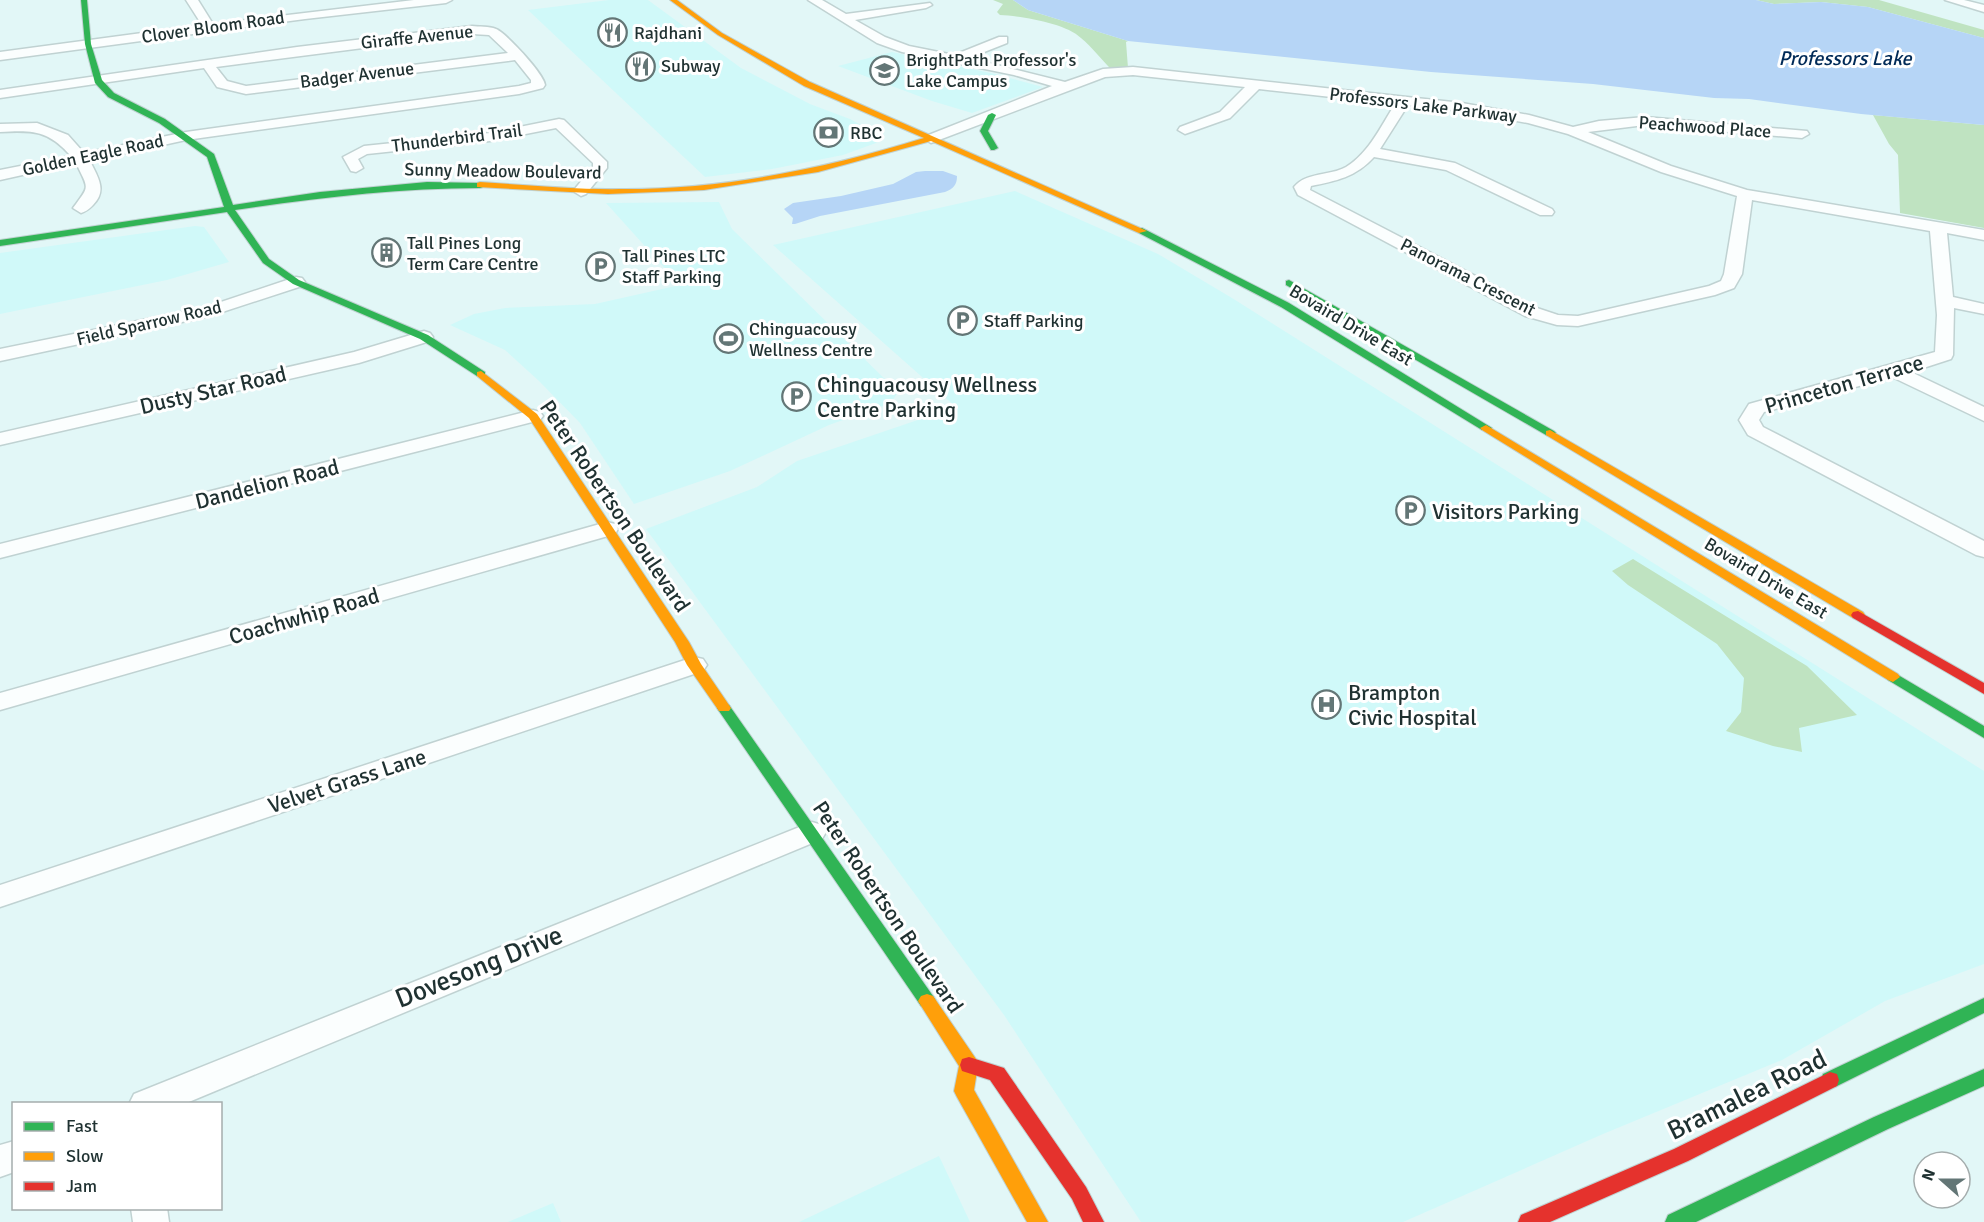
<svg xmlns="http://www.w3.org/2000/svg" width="1984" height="1222" viewBox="0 0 1984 1222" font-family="Signika,sans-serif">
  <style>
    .built { fill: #d0f9f9 }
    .green { fill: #bfe3c1 }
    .water { fill: #b6d5f6 }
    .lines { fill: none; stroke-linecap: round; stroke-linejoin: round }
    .street-casing { stroke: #c0d2d2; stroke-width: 3 }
    .fast-casing { stroke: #c0d2d2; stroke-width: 2 }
    .slow-casing { stroke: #c0d2d2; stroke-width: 2 }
    .jam-casing { stroke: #c0d2d2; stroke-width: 2 }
    .street { fill: #fbfefe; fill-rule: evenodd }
    .fast { fill: #30b455; fill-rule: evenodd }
    .slow { fill: #ff9f0a; fill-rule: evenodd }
    .jam { fill: #e5322d; fill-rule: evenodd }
    .labels { text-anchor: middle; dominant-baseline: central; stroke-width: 6; stroke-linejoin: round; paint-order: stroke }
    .far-street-label { font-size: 18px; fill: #1f3131; stroke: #fff }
    .far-poi-label { font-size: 18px; fill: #1f3131; stroke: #fff; text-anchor: start }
    .far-water-label { font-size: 20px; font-style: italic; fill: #002a57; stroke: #fff }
    .poi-label { font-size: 22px; fill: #1f3131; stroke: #fff; text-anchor: start }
    .street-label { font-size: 22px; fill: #1f3131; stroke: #fff }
    .near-street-label { font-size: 27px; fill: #1f3131; stroke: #fff }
  </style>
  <rect width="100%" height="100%" fill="#e2f7f7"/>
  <path class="built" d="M609,0H648L741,68L810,104L850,119L881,136L876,143L843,155L772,169L705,177L528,10Z
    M892,52L995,74L1043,87L972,113L932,101L838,66Z
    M1015,191L1158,254L1232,298L1984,771V964L1885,1001L1782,1060L1603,1134L1403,1222H1141L1004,1015L646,529L757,487L797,461L956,407L773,245Z
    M719,202L732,229L898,392L891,403L829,425L730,471L634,504L580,423L539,381L505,350L450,325L474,314L505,308L595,304L680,285L606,203Z
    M195,226L204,227L229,262L167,280L0,314V253Z
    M939,1156L970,1222H799Z
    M553,1203L561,1222H508Z"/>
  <path class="green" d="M993,0H1013L1028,10L1128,41L1126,42L1128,68L1111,69C1101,59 1092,47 1081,38C1066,23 1021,16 1000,15L997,12L1003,4Z
    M1756,0H1879L1984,30V38L1868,7L1821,2L1774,4Z
    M1873,115L1984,125V228L1900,213L1898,155L1889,144Z
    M1633,559L1807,666L1857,715L1799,728L1802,752L1773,746L1726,731L1741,712L1744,678L1717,644L1628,585L1612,571Z"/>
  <path class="water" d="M1013,0H1756L1774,4L1821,2L1868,7L1984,38V125L1861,114L1749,99L1714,98L1593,84L1431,72L1128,41L1028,10Z
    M925,171H943L957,176C957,185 953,189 945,192L820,216L795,224H792L793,218L784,209L793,203L841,196L893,184L916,172Z"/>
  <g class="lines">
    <defs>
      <path id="street" d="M186,0H198L213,24L414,0H452L446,3L305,19L0,60V52L202,25Z
        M808,0H822L846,14L930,3L932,5L926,8L855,20L885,37L909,46L954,55L999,37H1007V43L969,58L1065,82L1103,69L1133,67L1462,103L1529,115L1573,127L1599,121L1645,117L1807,131L1809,134L1802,138L1645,125L1588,132L1671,166L1747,190L1984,230V240L1947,233L1953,297L1984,304V314L1954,308L1953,355L1951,359L1911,372L1984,407V421L1892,377L1764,412L1759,420L1763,427L1984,541V557L1976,555L1748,435L1739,420L1749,404L1935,352L1937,315L1930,231L1752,200L1742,274L1734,288L1715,295L1578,326L1557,325L1525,316L1298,195L1294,187C1306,172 1330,176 1346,167C1369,153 1381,126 1395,104L1259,89L1230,118L1185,134L1178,130L1180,127L1220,112L1245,87L1133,75L1105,77L931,143L924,139L926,136L1052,86L1014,75L902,52L877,43ZM1408,105L1462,111L1528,123L1568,134L1661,172L1737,196L1724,274L1721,281L1709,286L1578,316L1558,315L1537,308L1310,190L1311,186C1336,181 1356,177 1374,157L1446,170L1540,215H1552L1554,212L1552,209L1455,163L1380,149Z
        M1945,0H1964L1984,5V12Z
        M472,26C479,27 489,26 496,29C506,33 544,74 545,85L543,88L519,94L186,140L90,161C97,176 108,190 93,205C89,209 87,211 81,213L73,208C90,185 89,190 76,163L0,180V170L71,156C48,130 33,130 0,132V124L37,123L68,135L84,153L186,132L519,86L531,83V80L515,60L246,94L217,87L204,68L0,98V90L297,47ZM472,34L489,35L508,53L246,86L227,81L216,67Z
        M559,119L564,120L607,162V168L586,194L581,196L573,191L593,167V163L556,128L490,141L367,154L358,159L363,168L356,172L351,171L343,157L364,146L490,133Z
        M296,277L302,278L305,282L302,286L210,316L0,361V349L206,307Z
        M424,331L430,333L433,337L430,341L359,363L0,445V433L354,352Z
        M533,410L540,412L543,416L540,420L0,558V544Z
        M607,522L615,524L618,529L615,534L0,710V693Z
        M694,657L703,659L707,665L703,671L0,907V885Z
        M812,822L822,825L826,832L822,839L184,1104H129L134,1094Z
        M14,1141V1172L0,1177V1145Z
        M131,1208H167L169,1222H133Z"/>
      <path id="fast" d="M81,0H87L91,44L102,80L114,93L165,119L214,154L233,205L320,192L427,182L483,183V187L480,188C398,188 317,198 235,210L269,259L299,280L428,335L485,372V376H477L420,339L293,284L263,263L227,212L0,246V240L224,207L207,157L159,123L108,97L95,83L85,44Z
        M992,113L996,115L988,131L998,148L994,150H991L980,131L988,115Z
        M1142,228L1289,303L1492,428L1490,430H1482L1281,307L1139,233V229Z
        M1289,280L1554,431L1556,433L1550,436L1546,435L1286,285V281Z
        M1893,672L1984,726V738L1888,680L1886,677Z
        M724,703L729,705L933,996L936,1001L933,1006L927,1008L921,1006L719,711L717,708L719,705Z
        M1984,998V1013L1837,1086L1830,1088L1823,1086L1821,1080L1823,1074Z
        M1984,1069V1086L1888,1129L1696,1222H1665L1668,1215L1874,1117Z"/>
      <path id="slow" d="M670,0H677L722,33L810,82L1147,231L1139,233L931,141L818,172L704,190L608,194L477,187V183L480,182C528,185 577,190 625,189C727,189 827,168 924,138L804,86L718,35Z
        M481,371L537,414L689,642L701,664L731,708L729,711H719L687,665L675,642L529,418L477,376V372Z
        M1486,425L1898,674L1900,677L1893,682L1888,680L1482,430L1480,428Z
        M1550,430L1863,612L1865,615L1858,619L1853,618L1546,435V431Z
        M927,994L933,996L976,1059L978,1065L974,1090L1048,1222H1027L957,1097L954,1091L959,1066L918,1001L921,996Z"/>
      <path id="jam" d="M1858,611L1984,683V694L1853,618L1851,615L1853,612Z
        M969,1057L1004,1068L1086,1187L1104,1222H1083L1072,1199L990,1080L962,1071L960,1065L962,1059Z
        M1830,1072L1837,1074L1839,1080L1837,1086L1688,1161L1550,1222H1518L1521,1215L1674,1149Z"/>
    </defs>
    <use href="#street" class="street-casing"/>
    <use href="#fast" class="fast-casing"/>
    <use href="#slow" class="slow-casing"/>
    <use href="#jam" class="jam-casing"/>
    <use href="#street" class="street"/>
    <use href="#fast" class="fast"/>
    <use href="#slow" class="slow"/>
    <use href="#jam" class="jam"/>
  </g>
  <defs>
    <symbol id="restaurant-ring" viewBox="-11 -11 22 22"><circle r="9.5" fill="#fff" stroke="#637676" stroke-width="1.5"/><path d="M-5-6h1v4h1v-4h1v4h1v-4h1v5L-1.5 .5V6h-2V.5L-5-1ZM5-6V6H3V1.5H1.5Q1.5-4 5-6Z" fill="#637676"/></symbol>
    <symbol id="school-ring" viewBox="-11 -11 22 22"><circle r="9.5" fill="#fff" stroke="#637676" stroke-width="1.5"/><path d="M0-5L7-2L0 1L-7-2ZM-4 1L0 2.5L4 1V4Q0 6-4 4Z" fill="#637676"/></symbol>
    <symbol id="bank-ring" viewBox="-11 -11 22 22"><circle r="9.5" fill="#fff" stroke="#637676" stroke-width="1.5"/><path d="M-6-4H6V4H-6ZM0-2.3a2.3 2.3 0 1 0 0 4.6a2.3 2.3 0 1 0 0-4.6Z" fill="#637676"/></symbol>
    <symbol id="building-ring" viewBox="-11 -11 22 22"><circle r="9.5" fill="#fff" stroke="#637676" stroke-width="1.5"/><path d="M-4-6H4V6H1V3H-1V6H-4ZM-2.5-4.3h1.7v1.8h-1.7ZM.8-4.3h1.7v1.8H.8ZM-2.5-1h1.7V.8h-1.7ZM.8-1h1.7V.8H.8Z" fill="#637676"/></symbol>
    <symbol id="parking-ring" viewBox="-11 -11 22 22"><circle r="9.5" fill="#fff" stroke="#637676" stroke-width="1.5"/><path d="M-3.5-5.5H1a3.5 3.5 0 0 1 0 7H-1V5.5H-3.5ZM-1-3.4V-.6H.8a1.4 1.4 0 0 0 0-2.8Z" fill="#637676"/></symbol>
    <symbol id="stadium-ring" viewBox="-11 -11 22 22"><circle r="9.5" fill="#fff" stroke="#637676" stroke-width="1.5"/><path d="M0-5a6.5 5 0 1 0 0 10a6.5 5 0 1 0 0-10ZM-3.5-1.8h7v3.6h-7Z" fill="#637676"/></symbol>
    <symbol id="hospital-ring" viewBox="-11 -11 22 22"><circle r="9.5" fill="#fff" stroke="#637676" stroke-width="1.5"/><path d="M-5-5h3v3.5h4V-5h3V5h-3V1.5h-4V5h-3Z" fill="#637676"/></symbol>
  </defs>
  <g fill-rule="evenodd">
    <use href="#restaurant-ring" x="596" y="16" width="33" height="33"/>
    <use href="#restaurant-ring" x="624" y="50" width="33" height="33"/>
    <use href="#school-ring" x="868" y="54" width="33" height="33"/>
    <use href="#bank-ring" x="812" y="116" width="33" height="33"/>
    <use href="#building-ring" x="370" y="236" width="33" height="33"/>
    <use href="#parking-ring" x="584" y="250" width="33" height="33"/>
    <use href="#parking-ring" x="946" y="304" width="33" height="33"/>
    <use href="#stadium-ring" x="712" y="322" width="33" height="33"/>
    <use href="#parking-ring" x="780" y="380" width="33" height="33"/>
    <use href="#parking-ring" x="1394" y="494" width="33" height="33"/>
    <use href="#hospital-ring" x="1310" y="688" width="33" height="33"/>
  </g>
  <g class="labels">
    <g class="far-street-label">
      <text transform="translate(213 27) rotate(-8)">Clover Bloom Road</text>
      <text transform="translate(417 37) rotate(-6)">Giraffe Avenue</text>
      <text transform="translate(357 75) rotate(-7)">Badger Avenue</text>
      <text transform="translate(1423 105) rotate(7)">Professors Lake Parkway</text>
      <text transform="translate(1705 127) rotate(4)">Peachwood Place</text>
      <text transform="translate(457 138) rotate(-7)">Thunderbird Trail</text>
      <text transform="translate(93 155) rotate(-12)">Golden Eagle Road</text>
      <text transform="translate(503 171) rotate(1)">Sunny Meadow Boulevard</text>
      <text transform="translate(1468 277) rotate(27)">Panorama Crescent</text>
      <text transform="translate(149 323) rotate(-13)">Field Sparrow Road</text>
      <text transform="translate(1351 325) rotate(31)">Bovaird Drive East</text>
      <text transform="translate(1766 578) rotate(31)">Bovaird Drive East</text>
    </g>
    <g class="far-poi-label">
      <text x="634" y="33">Rajdhani</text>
      <text x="906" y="60">BrightPath Professor's<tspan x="906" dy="21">Lake Campus</tspan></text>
      <text x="661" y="66">Subway</text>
      <text x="850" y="133">RBC</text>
      <text x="407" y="243">Tall Pines Long<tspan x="407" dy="21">Term Care Centre</tspan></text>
      <text x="622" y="256">Tall Pines LTC<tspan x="622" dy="21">Staff Parking</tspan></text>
      <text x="984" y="321">Staff Parking</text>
      <text x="749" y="329">Chinguacousy<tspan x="749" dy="21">Wellness Centre</tspan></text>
    </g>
    <g class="far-water-label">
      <text x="1845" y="58">Professors Lake</text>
    </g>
    <g class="poi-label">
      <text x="817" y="384">Chinguacousy Wellness<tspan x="817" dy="25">Centre Parking</tspan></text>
      <text x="1432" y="511">Visitors Parking</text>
      <text x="1348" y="692">Brampton<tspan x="1348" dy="25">Civic Hospital</tspan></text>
    </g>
    <g class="street-label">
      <text transform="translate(1844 384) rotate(-16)">Princeton Terrace</text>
      <text transform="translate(213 390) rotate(-13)">Dusty Star Road</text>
      <text transform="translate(267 484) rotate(-14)">Dandelion Road</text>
      <text transform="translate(615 506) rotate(56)">Peter Robertson Boulevard</text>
      <text transform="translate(304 616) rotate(-16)">Coachwhip Road</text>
      <text transform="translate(347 781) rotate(-18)">Velvet Grass Lane</text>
      <text transform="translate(888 907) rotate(56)">Peter Robertson Boulevard</text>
    </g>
    <g class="near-street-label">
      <text transform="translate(479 967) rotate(-22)">Dovesong Drive</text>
      <text transform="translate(1747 1095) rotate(-26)">Bramalea Road</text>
    </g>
  </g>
  <rect x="12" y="1102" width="210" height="108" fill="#ffffff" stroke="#a5adad" stroke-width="1.5"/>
  <rect x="24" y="1122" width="30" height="9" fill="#30b455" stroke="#a5adad" stroke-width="1.5"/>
  <text x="66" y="1132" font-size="18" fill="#1f3131">Fast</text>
  <rect x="24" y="1152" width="30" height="9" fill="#ff9f0a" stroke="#a5adad" stroke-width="1.5"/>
  <text x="66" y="1162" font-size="18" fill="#1f3131">Slow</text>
  <rect x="24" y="1182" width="30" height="9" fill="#e5322d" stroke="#a5adad" stroke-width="1.5"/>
  <text x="66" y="1192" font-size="18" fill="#1f3131">Jam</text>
  <g transform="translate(1942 1180) rotate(291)"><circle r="28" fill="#ffffff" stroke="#a5adad" stroke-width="1.5"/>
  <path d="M0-4.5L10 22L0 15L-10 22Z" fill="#637676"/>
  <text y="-9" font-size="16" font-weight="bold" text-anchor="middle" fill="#1f3131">N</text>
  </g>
</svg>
